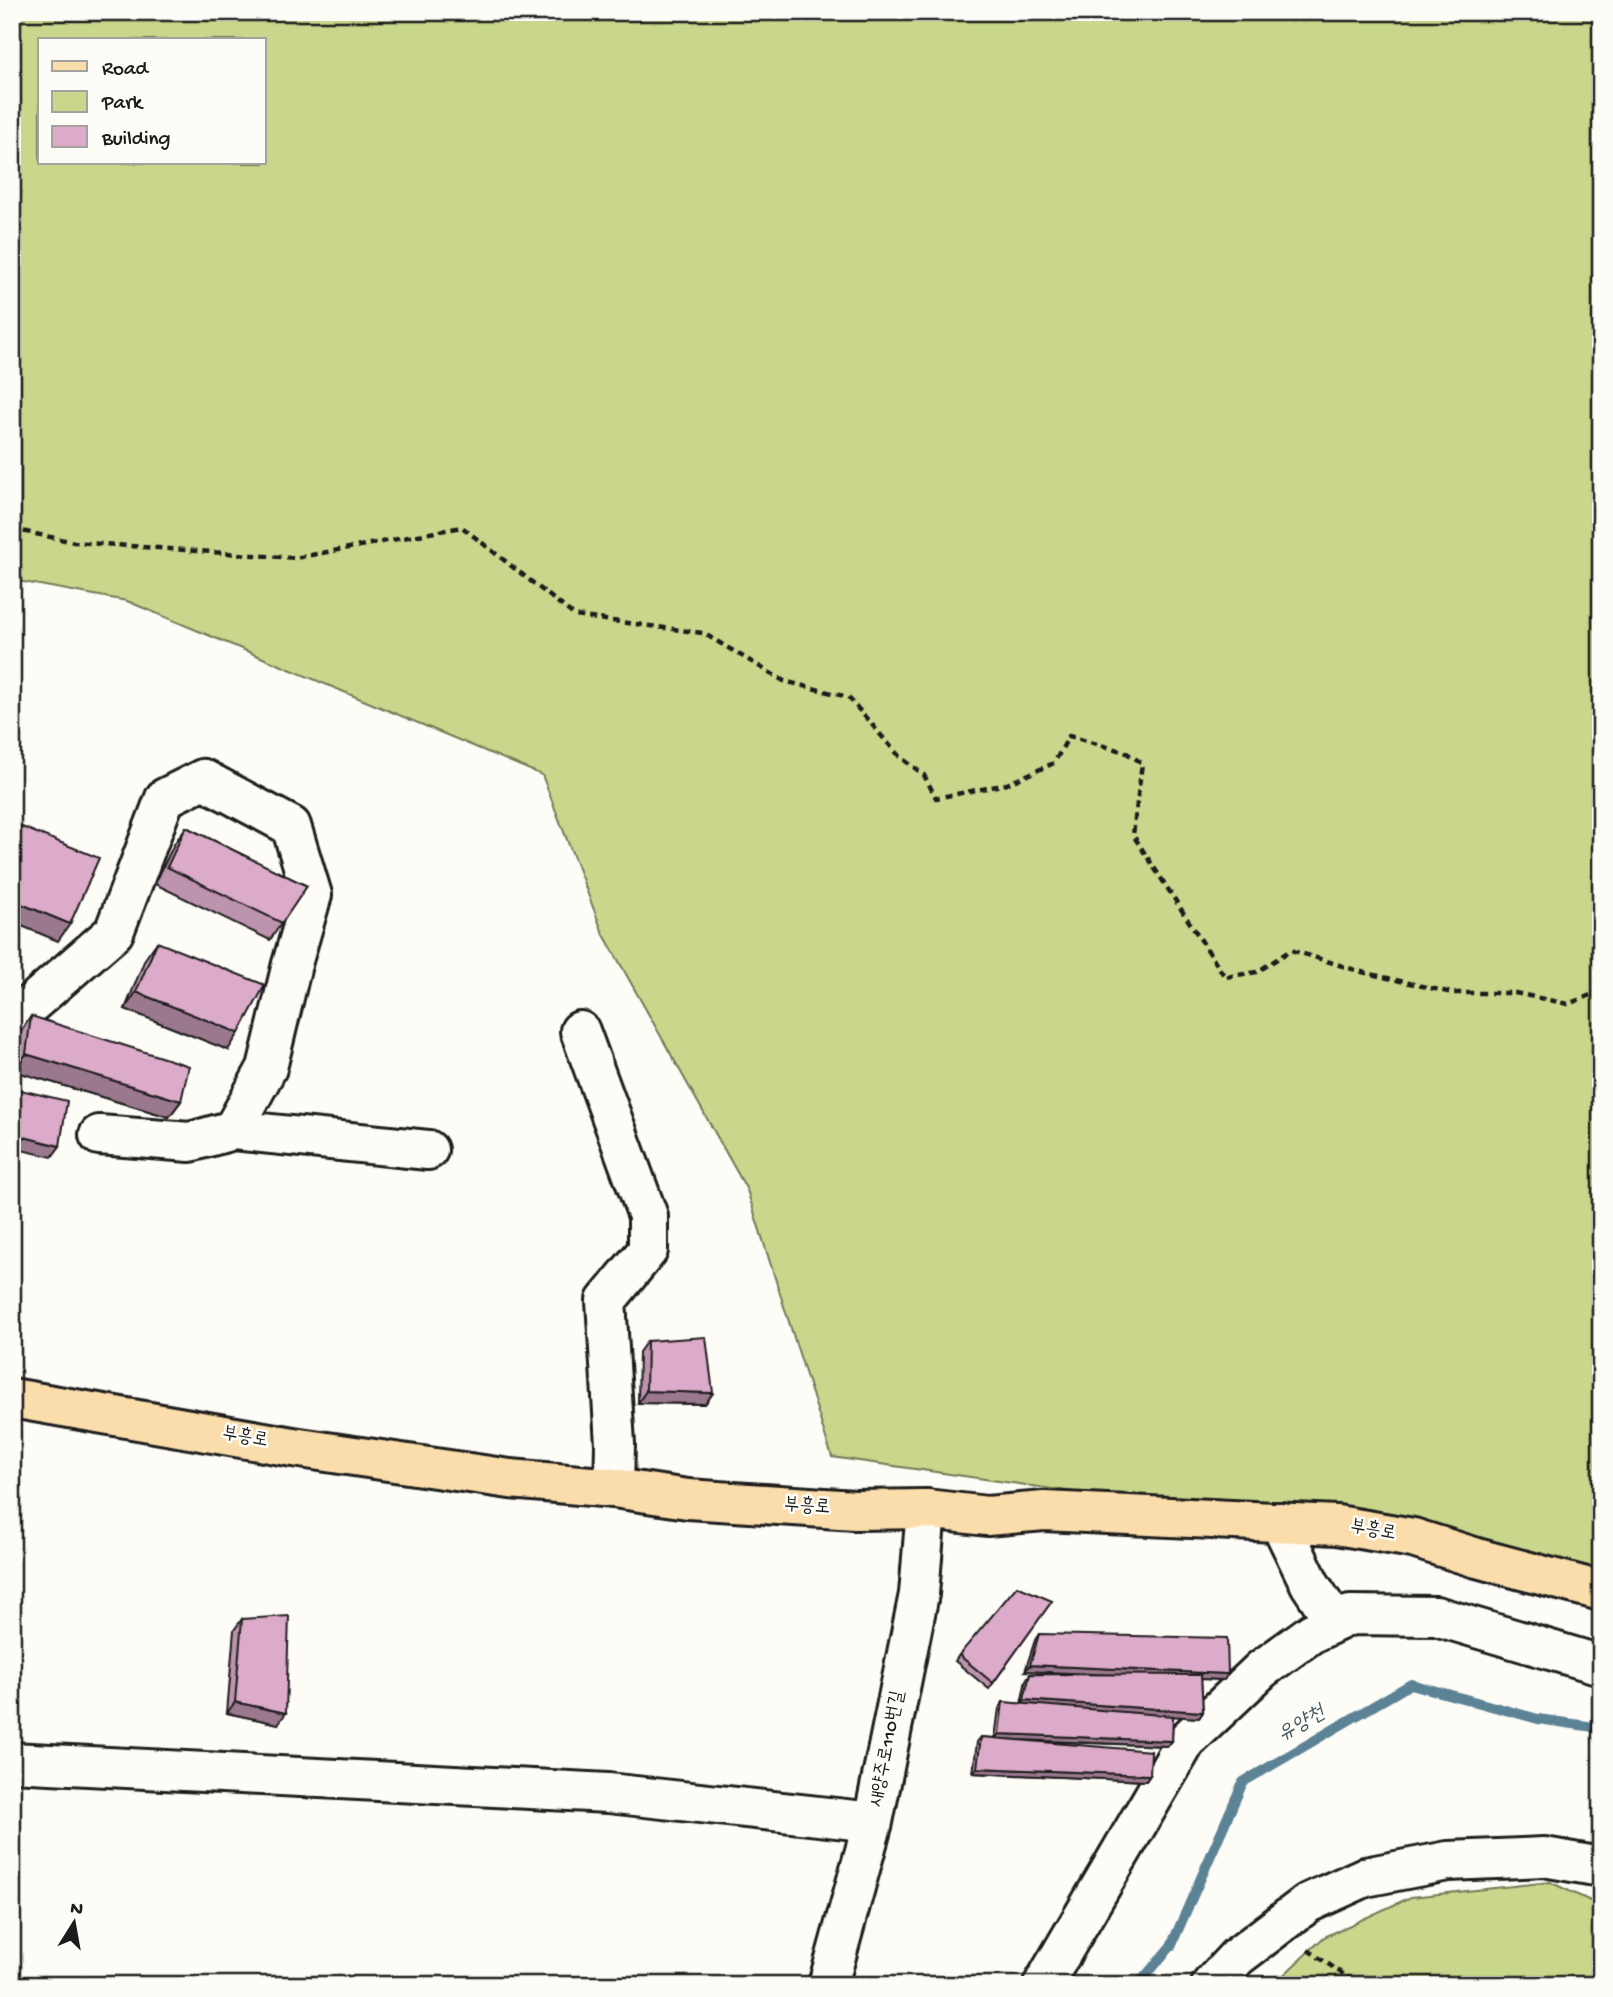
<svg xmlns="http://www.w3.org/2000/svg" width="1613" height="1997" viewBox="0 0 1613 1997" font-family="'Gochi Hand','Poor Story',sans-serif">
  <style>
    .green { fill: #c8d78b; stroke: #727a54; stroke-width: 2; fill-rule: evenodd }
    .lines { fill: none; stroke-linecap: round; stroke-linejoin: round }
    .stream { stroke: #5b8295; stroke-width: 10 }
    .minor-casing { stroke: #1c1c1c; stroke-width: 44 }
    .major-casing { stroke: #1c1c1c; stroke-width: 44 }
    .path { stroke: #1c1c1c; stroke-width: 4.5; stroke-dasharray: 7 5; stroke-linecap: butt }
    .minor { stroke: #fdfcf7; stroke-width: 38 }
    .major { stroke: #fbddab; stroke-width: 38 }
    .wall { fill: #bd93ae; stroke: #1c1c1c; stroke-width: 2 }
    .shaded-wall { fill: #9a788d; stroke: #1c1c1c; stroke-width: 2 }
    .building { fill: #dcabca; stroke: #1c1c1c; stroke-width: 2 }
    .labels { text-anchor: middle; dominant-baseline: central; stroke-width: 5; stroke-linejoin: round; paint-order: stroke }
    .street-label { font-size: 19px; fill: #1c1c1c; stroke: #fdfcf7 }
    .water-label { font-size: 21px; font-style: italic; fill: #415863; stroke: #fdfcf7 }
  </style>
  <rect width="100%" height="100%" fill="#fdfcf7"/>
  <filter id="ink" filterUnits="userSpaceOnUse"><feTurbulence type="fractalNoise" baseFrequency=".0143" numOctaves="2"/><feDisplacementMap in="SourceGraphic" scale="14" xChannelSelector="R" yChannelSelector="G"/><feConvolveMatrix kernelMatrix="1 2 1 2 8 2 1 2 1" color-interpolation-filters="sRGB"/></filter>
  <g filter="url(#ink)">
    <path class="green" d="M12,12H1601V1568L832,1457L747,1190L603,933L542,775L127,601L12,580ZM40,40H264V163H40Z
      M1550,1882L1601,1906V1985H1273L1324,1937L1411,1897Z"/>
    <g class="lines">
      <path class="stream" d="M1138,1985L1171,1946L1243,1782L1411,1684L1538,1719L1601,1728"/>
      <defs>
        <path id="minor" d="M12,1014L31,1004L114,932L165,798L203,779L291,826L312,895L292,964L267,1068L233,1130L190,1142L99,1135
          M580,1031L648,1216V1250L606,1301L615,1444L614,1488
          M233,1130L428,1150
          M1280,1522L1310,1584L1335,1622
          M12,1762L608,1793L873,1822
          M828,1985L873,1822L919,1594L926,1509
          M1043,1985L1186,1741L1262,1669L1312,1633L1350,1615L1436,1616L1601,1665
          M1211,1985L1237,1957L1308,1903L1365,1877L1448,1861L1544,1857L1601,1867"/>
        <path id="major" d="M12,1398L293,1447L510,1479L614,1488L688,1499L855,1510L926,1509L987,1516L1044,1511L1337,1525L1413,1538L1477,1558L1601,1591"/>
      </defs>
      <use href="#minor" class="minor-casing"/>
      <use href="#major" class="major-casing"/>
      <path class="path" d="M12,529L74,542L295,558L462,527L575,616L703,633L784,681L848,697L899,756L924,775L936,798L1007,784L1054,763L1069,736L1125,752L1142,763L1133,835L1225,977L1257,972L1291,950L1362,972L1452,993H1515L1568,1004L1601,991
        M1308,1950L1359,1985"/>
      <use href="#minor" class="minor"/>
      <use href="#major" class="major"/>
    </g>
    <path class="wall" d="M186,827L307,886L270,940L155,884L174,844Z
      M157,942L228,1050L125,1009L145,959Z
      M31,1016L181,1101L169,1117L14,1071L20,1033Z
      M647,1341L713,1393L705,1404L638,1403L639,1352Z
      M1052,1601L989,1689L955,1661L959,1655Z
      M242,1619L278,1724L227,1713L234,1630Z
      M1039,1634L1224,1680L1201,1679L1203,1712L1199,1718L1173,1716L1172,1741L1168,1746L1032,1741L1150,1775L1146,1781L973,1773L977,1742L981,1737L995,1738L999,1708L1003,1702L1021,1704L1026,1680L1030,1674H1103L1025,1671L1035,1640Z"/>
    <path class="shaded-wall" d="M12,900L70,924L58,941L12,922Z
      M136,992L239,1033L228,1050L125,1009Z
      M26,1054L181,1101L169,1117L14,1071Z
      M12,1134L60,1146L52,1157L12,1148Z
      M646,1391L713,1393L705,1404L638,1403Z
      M1030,1665L1228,1674L1224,1680L1025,1671Z
      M1024,1700L1203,1712L1199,1718L1020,1706Z
      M235,1702L286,1713L278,1724L227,1713Z
      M999,1734L1172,1741L1168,1746L995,1739Z
      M977,1768L1150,1775L1146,1781L973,1773Z"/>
    <path class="building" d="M12,823L99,858L70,924L12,900Z
      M186,827L307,886L282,923L167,867Z
      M157,942L265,985L239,1033L136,992Z
      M31,1016L189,1066L181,1101L26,1054Z
      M12,1088L67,1101L60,1146L12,1134Z
      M706,1337L713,1393L646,1391L647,1341Z
      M1017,1586L1052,1601L993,1683L959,1655Z
      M289,1616L286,1713L235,1702L242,1619Z
      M1039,1634L1227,1638L1228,1674L1030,1665Z
      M1030,1674L1201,1675L1203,1712L1024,1700Z
      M1003,1702L1173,1716L1172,1741L999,1734Z
      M981,1737L1151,1751L1150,1775L977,1768Z"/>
  </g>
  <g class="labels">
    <g class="street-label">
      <text transform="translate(245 1438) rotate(10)">부흥로</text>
      <text transform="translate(807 1507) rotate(4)">부흥로</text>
      <text transform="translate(1373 1531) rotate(10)">부흥로</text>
      <text transform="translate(888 1749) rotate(-79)">새양주로110번길</text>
    </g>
    <g class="water-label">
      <text transform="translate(1302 1725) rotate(-30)">유양천</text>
    </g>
  </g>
  <rect width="1613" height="1997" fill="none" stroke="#fdfcf7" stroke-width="42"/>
  <rect x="21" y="21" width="1571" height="1955" fill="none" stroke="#1c1c1c" stroke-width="2.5" filter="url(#ink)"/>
  <rect x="38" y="38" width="228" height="126" fill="#fdfcf7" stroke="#a3a29f" stroke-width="2"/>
  <rect x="52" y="61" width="35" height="10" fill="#fbddab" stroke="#a3a29f" stroke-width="2"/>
  <text x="102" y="74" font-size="21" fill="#1c1c1c">Road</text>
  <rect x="52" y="91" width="35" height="21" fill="#c8d78b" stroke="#a3a29f" stroke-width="2"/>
  <text x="102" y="108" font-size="21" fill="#1c1c1c">Park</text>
  <rect x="52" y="126" width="35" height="21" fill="#dcabca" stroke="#a3a29f" stroke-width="2"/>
  <text x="102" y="144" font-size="21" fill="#1c1c1c">Building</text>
  <g transform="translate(74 1923) rotate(11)" stroke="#fdfcf7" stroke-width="5" paint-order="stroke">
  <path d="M0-5L12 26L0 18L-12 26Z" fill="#1c1c1c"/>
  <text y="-10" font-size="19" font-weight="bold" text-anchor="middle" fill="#1c1c1c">N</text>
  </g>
</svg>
